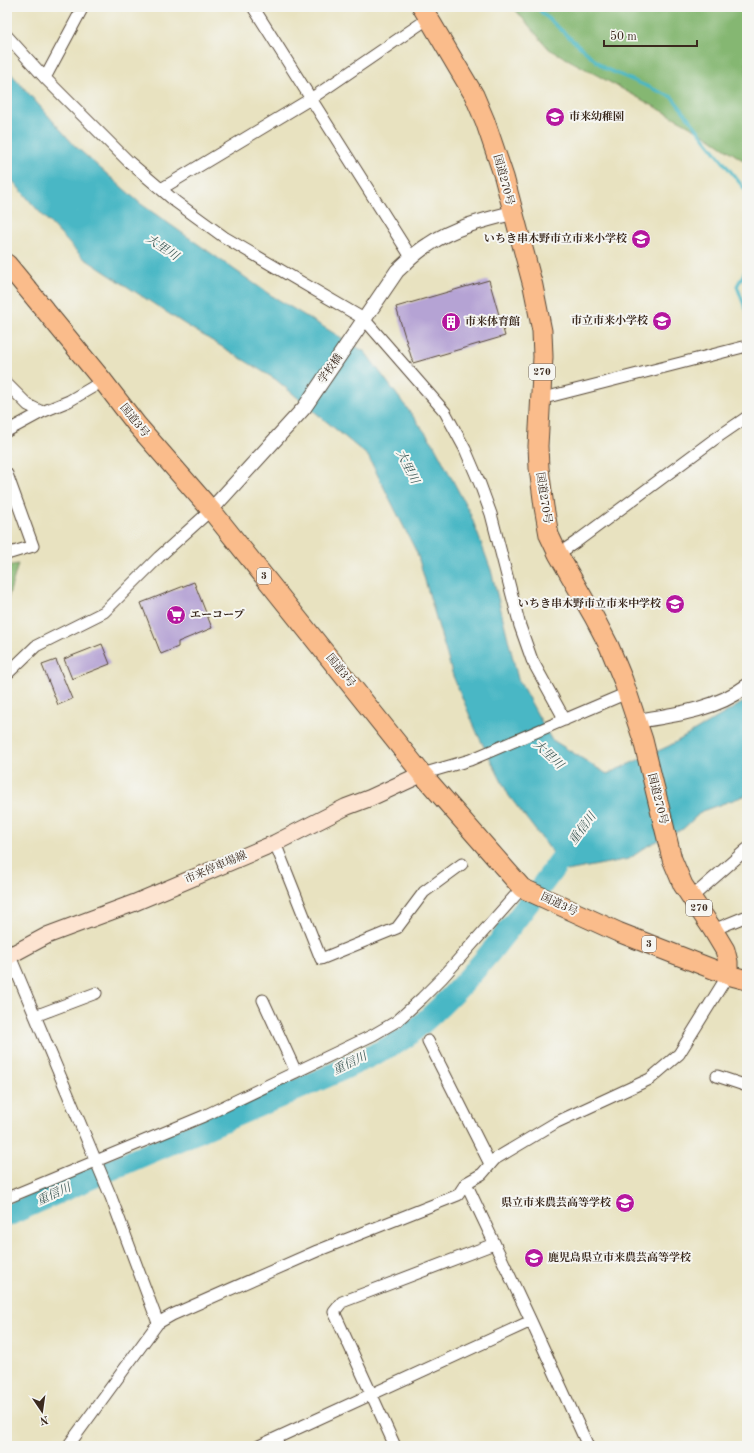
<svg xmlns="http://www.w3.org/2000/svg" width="754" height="1453" viewBox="0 0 754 1453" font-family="'Old Standard TT','Noto Serif JP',serif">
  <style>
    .forest { fill: #85b772; stroke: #607048 }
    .water { fill: #4ab7c5; stroke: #427072 }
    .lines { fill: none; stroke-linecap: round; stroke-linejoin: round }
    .stream { stroke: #4ab7c5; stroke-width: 3.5 }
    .river { stroke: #4ab7c5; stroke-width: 22 }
    .building { fill: #b5a3d4 }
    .minor-casing { stroke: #554636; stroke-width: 13 }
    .tertiary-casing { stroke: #554636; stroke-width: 16 }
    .secondary-casing { stroke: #554636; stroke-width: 18 }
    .trunk-casing { stroke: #554636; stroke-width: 21 }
    .minor { stroke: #fff; stroke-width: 11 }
    .tertiary { stroke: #fff; stroke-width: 14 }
    .secondary { stroke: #fde4d1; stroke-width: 16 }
    .trunk { stroke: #fabc8b; stroke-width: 19 }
    .labels { text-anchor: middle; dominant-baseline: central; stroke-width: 4; stroke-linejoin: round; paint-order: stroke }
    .shield { fill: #f6f6f2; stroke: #73675e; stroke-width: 1 }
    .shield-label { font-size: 10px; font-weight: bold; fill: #3b2a1e }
    .poi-label { font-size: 11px; font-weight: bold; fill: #3b2a1e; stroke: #f6f6f2; text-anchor: start }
    .street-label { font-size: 11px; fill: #3b2a1e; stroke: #f6f6f2 }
    .water-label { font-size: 12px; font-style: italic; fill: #405b58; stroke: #f6f6f2 }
  </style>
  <rect width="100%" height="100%" fill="#f6f6f2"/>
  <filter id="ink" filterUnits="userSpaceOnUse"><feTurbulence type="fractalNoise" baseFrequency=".025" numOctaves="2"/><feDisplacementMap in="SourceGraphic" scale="8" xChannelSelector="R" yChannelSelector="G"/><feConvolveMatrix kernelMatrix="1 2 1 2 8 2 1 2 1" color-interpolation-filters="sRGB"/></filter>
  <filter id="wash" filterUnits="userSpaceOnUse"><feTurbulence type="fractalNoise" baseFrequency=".012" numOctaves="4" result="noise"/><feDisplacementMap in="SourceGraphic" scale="16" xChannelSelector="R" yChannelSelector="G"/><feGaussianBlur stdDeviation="0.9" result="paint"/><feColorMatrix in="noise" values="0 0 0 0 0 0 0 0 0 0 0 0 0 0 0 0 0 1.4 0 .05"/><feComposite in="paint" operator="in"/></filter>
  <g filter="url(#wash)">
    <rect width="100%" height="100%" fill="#e8e2c0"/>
    <path class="forest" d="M513,7H747V163L701,132L549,49Z
      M18,564L7,602V566Z"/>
    <path class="water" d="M7,69L75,146L141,204L269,294L365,352L433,443L470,513L491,570L518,679L551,739L607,774L669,746L747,700V795L702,811L683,829L649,845L629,859L567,871L509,796L478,735L453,676L417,553L368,456L275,379L186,325L82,257L34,206L7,174Z"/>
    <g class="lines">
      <path class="stream" d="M539,7L541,12L604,68L672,97L747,192
        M747,268L737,286L747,313"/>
      <path class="river" d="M7,1216C92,1177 179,1140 266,1103C302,1088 339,1072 375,1054C385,1048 397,1044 406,1037C475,982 526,907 577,837"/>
    </g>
    <g id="blocks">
      <path class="building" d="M489,280L505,336L413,363L396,307Z
        M194,582L212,628L178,642V647L161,654L141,603Z
        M102,644L110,664L72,679L64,659Z
        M56,660L72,699L58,705L42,665Z"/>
    </g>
  </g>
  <g filter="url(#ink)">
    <use href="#blocks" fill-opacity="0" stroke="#554636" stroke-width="1"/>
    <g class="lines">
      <defs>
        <path id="minor" d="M253,7L411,257
          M7,36L45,78L128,161L176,202L224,237L364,319L445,412L465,449L480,484L491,514L520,626L532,660L565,720
          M45,78L83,7
          M161,189L312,98L429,18
          M7,384L28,405L42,412L69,401L103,381
          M540,399L747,346
          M7,431L42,412
          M7,474L33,546L7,554
          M558,554L576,542L712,441L747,417
          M7,674L36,646L104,612L159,557L211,510
          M422,774L470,760L627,693
          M275,843L321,959L397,928L424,892L462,864
          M692,897L747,849
          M713,930L747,916
          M7,949L111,1197L158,1323
          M263,1000L296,1072
          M35,1016L96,993
          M428,1041L490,1164
          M717,1076L747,1086
          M466,1183L531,1321L588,1446
          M7,1198L204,1116L373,1035L397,1021L422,998L442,978L522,888
          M68,1446L158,1323L172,1315L317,1251L458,1195L466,1183L482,1174L495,1159L557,1122L650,1079L679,1054L728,975
          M259,1446L531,1321
          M395,1446L334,1312L342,1302L494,1244"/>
        <path id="tertiary" d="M211,510L304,408L397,271C407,262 416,252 428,245C452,228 484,220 512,213
          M637,721C675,715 715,710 747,686"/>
        <path id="secondary" d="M7,957L48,935L134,903L275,843L346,807L370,798L422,774"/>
        <path id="trunk" d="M422,7L474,95L485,121L504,177L533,286L542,331L543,357L538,446L539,468L544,507L549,535L558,554L594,617L609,646L623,680L643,740L672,859L683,885L713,930L725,950L728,962V975
          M7,264L103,381L137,425L211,510L422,774L522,888L618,932L728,975L747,980"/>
      </defs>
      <use href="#minor" class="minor-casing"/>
      <use href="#tertiary" class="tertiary-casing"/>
      <use href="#secondary" class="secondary-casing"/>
      <use href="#trunk" class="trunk-casing"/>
      <use href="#minor" class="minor"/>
      <use href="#tertiary" class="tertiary"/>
      <use href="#secondary" class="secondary"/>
      <use href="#trunk" class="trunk"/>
    </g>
  </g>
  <defs>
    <symbol id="school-disc" viewBox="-11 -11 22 22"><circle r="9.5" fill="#b5179e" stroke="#f6f6f2"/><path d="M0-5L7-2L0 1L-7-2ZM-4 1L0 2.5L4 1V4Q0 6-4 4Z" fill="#fff"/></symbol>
    <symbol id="building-disc" viewBox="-11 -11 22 22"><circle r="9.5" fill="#b5179e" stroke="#f6f6f2"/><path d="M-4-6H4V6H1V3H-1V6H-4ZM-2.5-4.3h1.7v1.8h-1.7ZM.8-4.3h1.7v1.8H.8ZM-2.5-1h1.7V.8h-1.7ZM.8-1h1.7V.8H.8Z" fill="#fff"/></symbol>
    <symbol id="supermarket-disc" viewBox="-11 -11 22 22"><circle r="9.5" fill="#b5179e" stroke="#f6f6f2"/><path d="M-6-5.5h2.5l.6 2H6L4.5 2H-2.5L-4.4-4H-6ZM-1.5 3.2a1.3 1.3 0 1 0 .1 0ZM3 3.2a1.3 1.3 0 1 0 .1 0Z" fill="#fff"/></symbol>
  </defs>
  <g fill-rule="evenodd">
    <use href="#school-disc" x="544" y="106" width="22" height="22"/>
    <use href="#school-disc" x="630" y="228" width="22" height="22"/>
    <use href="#school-disc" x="651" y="310" width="22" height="22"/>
    <use href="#building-disc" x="440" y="311" width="22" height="22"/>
    <use href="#school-disc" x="664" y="593" width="22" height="22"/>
    <use href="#supermarket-disc" x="165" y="604" width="22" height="22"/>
    <use href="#school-disc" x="614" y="1192" width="22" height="22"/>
    <use href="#school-disc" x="523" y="1247" width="22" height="22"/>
  </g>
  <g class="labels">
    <g class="shield">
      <rect x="529" y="364" width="26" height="16" rx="3"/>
      <rect x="257" y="568" width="14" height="16" rx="3"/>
      <rect x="686" y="900" width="26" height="16" rx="3"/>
      <rect x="642" y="936" width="14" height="16" rx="3"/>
    </g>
    <g class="shield-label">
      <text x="542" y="372">270</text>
      <text x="264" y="576">3</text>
      <text x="699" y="908">270</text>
      <text x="649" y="944">3</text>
    </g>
    <g class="poi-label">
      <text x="569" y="117">市来幼稚園</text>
      <text x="627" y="239" text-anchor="end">いちき串木野市立市来小学校</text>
      <text x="648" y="321" text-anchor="end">市立市来小学校</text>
      <text x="465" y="322">市来体育館</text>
      <text x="661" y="604" text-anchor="end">いちき串木野市立市来中学校</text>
      <text x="190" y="615">エーコープ</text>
      <text x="611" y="1203" text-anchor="end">県立市来農芸高等学校</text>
      <text x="548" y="1258">鹿児島県立市来農芸高等学校</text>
    </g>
    <g class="street-label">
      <text transform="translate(503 180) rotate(75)">国道270号</text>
      <text transform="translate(331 369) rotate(-55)">学校橋</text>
      <text transform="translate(134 421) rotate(51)">国道3号</text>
      <text transform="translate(543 498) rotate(81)">国道270号</text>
      <text transform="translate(340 671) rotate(51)">国道3号</text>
      <text transform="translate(657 799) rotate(76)">国道270号</text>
      <text transform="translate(216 868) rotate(-23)">市来停車場線</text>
      <text transform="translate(559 905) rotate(25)">国道3号</text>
    </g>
    <g class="water-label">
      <text transform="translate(162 248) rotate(34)">大里川</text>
      <text transform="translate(407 467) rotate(63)">大里川</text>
      <text transform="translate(548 755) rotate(43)">大里川</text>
      <text transform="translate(583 829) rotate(-54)">重信川</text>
      <text transform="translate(350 1064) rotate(-26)">重信川</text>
      <text transform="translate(54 1195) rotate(-25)">重信川</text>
    </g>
  </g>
  <rect width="754" height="1453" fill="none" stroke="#f6f6f2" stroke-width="24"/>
  <g transform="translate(42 1411) rotate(167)" stroke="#f6f6f2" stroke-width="3" paint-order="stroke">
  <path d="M0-3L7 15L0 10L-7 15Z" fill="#3b2a1e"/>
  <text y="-6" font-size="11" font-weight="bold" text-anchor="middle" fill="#3b2a1e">N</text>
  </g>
  <path d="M604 40v6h93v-6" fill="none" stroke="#3b2a1e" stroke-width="2"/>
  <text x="610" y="40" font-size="12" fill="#3b2a1e" stroke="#f6f6f2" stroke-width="3" paint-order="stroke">50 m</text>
</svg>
